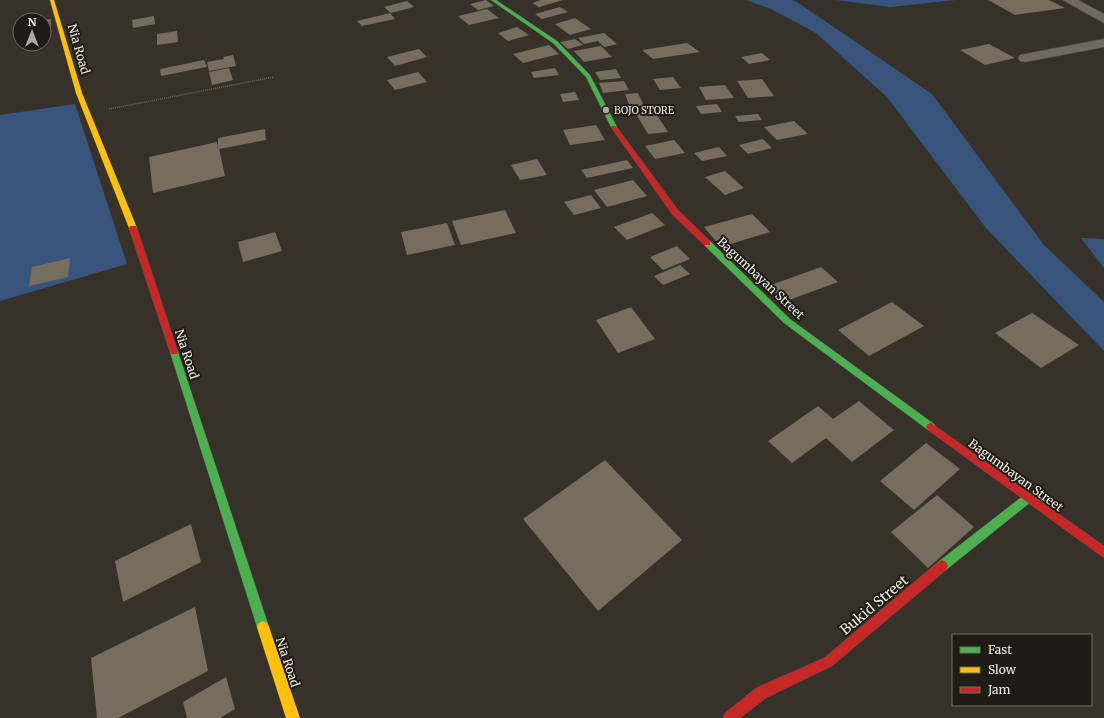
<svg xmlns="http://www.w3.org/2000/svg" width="1104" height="718" viewBox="0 0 1104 718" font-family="Merriweather,serif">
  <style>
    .water { fill: #37557c }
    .building { fill: #756d5e }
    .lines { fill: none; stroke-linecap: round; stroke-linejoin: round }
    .street-casing { stroke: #534f48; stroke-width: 1 }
    .fast-casing { stroke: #534f48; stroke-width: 1 }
    .slow-casing { stroke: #534f48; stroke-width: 1 }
    .jam-casing { stroke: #534f48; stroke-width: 1 }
    .path { stroke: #6d6861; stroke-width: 1.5; stroke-dasharray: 1 1; stroke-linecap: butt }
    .street { fill: #716a64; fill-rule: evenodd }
    .fast { fill: #4caf50; fill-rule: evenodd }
    .slow { fill: #ffc107; fill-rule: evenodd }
    .jam { fill: #c62828; fill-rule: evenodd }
    .poi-dot { fill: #b0aba2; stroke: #1f1c15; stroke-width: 1.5 }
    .labels { text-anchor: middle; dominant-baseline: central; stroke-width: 4; stroke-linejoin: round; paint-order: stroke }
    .far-poi-label { font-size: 10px; fill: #f1ece3; stroke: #1f1c15; text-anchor: start }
    .street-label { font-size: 12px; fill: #f1ece3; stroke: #1f1c15 }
    .near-street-label { font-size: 14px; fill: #f1ece3; stroke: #1f1c15 }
  </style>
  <rect width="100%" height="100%" fill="#36322a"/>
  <path class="water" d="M746,0H792L797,2L932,94L1044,245L1104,302V351L986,228L887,97L816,33L771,9Z
    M836,0H956L890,7Z
    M75,104L127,264L0,301V115Z
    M1081,238L1104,239V268Z"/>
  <path class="building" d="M486,0L494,6L478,10L470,4Z
    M541,0H563L539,7L532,3Z
    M988,0H1049L1065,8L1015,15Z
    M407,1L414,7L391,13L384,7Z
    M560,7L568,12L542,19L535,14Z
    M487,9L499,18L469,25L458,16Z
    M390,13L395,19L362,26L357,21Z
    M154,16L155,24L133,28L132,20Z
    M575,18L591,29L570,35L555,24Z
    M51,19V27L44,28V20Z
    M517,27L529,35L508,41L498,33Z
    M177,31L178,42L157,45V34Z
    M604,33L617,44L604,47L598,41L584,44L578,38Z
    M575,39L583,45L568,49L560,42Z
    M687,43L700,52L653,59L642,50Z
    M989,44L1015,58L985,65L960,50Z
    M549,45L559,54L523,63L513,54Z
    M601,46L612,57L584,62L574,51Z
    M419,49L427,57L395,66L387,57Z
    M762,53L770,60L749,64L741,57Z
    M233,55L236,66L209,71L207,62L224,59L223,57Z
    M204,60L207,67L161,76L160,69Z
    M229,68L233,80L212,85L209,72Z
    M555,68L559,75L534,78L531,72Z
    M616,69L621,78L600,80L595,72Z
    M418,72L427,82L395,90L387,80Z
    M673,77L681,88L660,90L653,79Z
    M762,79L774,96L748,98L737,81Z
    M624,81L629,90L603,93L599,83Z
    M725,85L734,98L706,100L699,87Z
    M575,92L579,100L563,102L560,94Z
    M638,93L644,106L630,107L625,94Z
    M717,104L722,112L701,114L696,106Z
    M655,112L668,132L648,134L636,114Z
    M758,114L762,120L739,122L735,116Z
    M794,121L808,134L777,140L764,127Z
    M596,125L605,140L570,145L563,130Z
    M265,129L266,140L219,149L225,176L153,193L149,157L217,142L218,148V138Z
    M763,139L772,148L748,154L739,145Z
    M674,140L685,153L655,159L645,146Z
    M719,147L727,156L702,161L694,153Z
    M537,159L547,175L520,180L511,165Z
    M627,160L633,168L587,178L581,170Z
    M725,171L744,188L725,195L705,177Z
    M633,180L647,196L607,207L594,190Z
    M591,195L601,208L574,215L564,202Z
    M505,210L516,233L461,245L452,221Z
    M652,213L665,225L627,240L614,227Z
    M752,214L770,232L721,247L704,227Z
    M447,223L455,245L407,255L401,232Z
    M275,232L282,251L243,262L238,242Z
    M677,246L690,259L663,270L650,257Z
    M70,258L68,277L29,286L32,267Z
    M680,265L690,274L663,285L654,276Z
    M821,267L838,282L784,302L768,286Z
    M892,302L924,326L869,356L838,330Z
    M631,307L655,339L618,353L596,320Z
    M1032,313L1079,345L1041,368L995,333Z
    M859,401L894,430L852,462L826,438L792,463L768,441L818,406L833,419Z
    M926,443L960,469L914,510L880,481Z
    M605,460L682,540L598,611L523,519Z
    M937,495L974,527L928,568L891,532Z
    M191,524L201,562L123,602L115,561Z
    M195,607L208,671L118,718H97L91,658Z
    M226,677L235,709L220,718H187L183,702Z"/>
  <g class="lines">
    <defs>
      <path id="street" d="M1063,0H1078L1104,14V23Z
        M1104,39V47L1025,62L1020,61L1018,58L1020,55L1025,54Z"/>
      <path id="fast" d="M491,0H496L557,41L590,75L617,127L616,128L611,127L586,77L553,43Z
        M707,240L710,241L790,319L934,424L936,427L934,430L931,431L928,430L784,323L704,245L703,243Z
        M174,349L177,350L178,352L269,627L267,631L263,633L259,631L257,627L170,352L171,350Z
        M1028,493L1032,495L1033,498L1032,501L946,570L942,572L938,570L936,566L938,562L1024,495Z"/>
      <path id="slow" d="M50,0H54L82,93L137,228L136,230H130L129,228L76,93Z
        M263,621L267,623L269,627L300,718H286L257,627L259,623Z"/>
      <path id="jam" d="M612,126H616L678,210L710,241V245H704L672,214L611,127Z
        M130,226H136L137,228L178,352L177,354H171L170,352L129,228Z
        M931,423L1104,546V558L928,430L926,427L928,424Z
        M942,560L946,562L948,566L946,570L832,666L766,698L740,718H723L725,713L756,688L824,658L938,562Z"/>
    </defs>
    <use href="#street" class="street-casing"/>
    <use href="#fast" class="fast-casing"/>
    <use href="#slow" class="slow-casing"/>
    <use href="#jam" class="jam-casing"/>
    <path class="path" d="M109,109L274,77"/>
    <use href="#street" class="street"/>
    <use href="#fast" class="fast"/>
    <use href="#slow" class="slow"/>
    <use href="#jam" class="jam"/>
  </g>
  <circle class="poi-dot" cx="606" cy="110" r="4"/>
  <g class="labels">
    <g class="far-poi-label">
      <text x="614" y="110">BOJO STORE</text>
    </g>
    <g class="street-label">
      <text transform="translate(79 49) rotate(74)">Nia Road</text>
      <text transform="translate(761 278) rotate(43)">Bagumbayan Street</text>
      <text transform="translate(187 354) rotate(72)">Nia Road</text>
      <text transform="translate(1016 475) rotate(36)">Bagumbayan Street</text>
      <text transform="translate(288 662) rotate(72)">Nia Road</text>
    </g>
    <g class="near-street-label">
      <text transform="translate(874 605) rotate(-40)">Bukid Street</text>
    </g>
  </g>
  <rect x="952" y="634" width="140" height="72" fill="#1f1c15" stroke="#736f67"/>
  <rect x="960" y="647" width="20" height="6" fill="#4caf50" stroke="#736f67"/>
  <text x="988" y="654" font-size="12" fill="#f1ece3">Fast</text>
  <rect x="960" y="667" width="20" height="6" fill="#ffc107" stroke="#736f67"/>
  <text x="988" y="674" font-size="12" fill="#f1ece3">Slow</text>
  <rect x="960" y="687" width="20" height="6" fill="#c62828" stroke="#736f67"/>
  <text x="988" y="694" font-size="12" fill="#f1ece3">Jam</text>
  <g transform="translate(32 32)"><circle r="19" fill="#1f1c15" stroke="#736f67"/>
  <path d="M0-3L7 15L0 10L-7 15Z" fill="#b0aba2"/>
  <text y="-6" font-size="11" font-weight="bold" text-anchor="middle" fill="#f1ece3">N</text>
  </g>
</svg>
